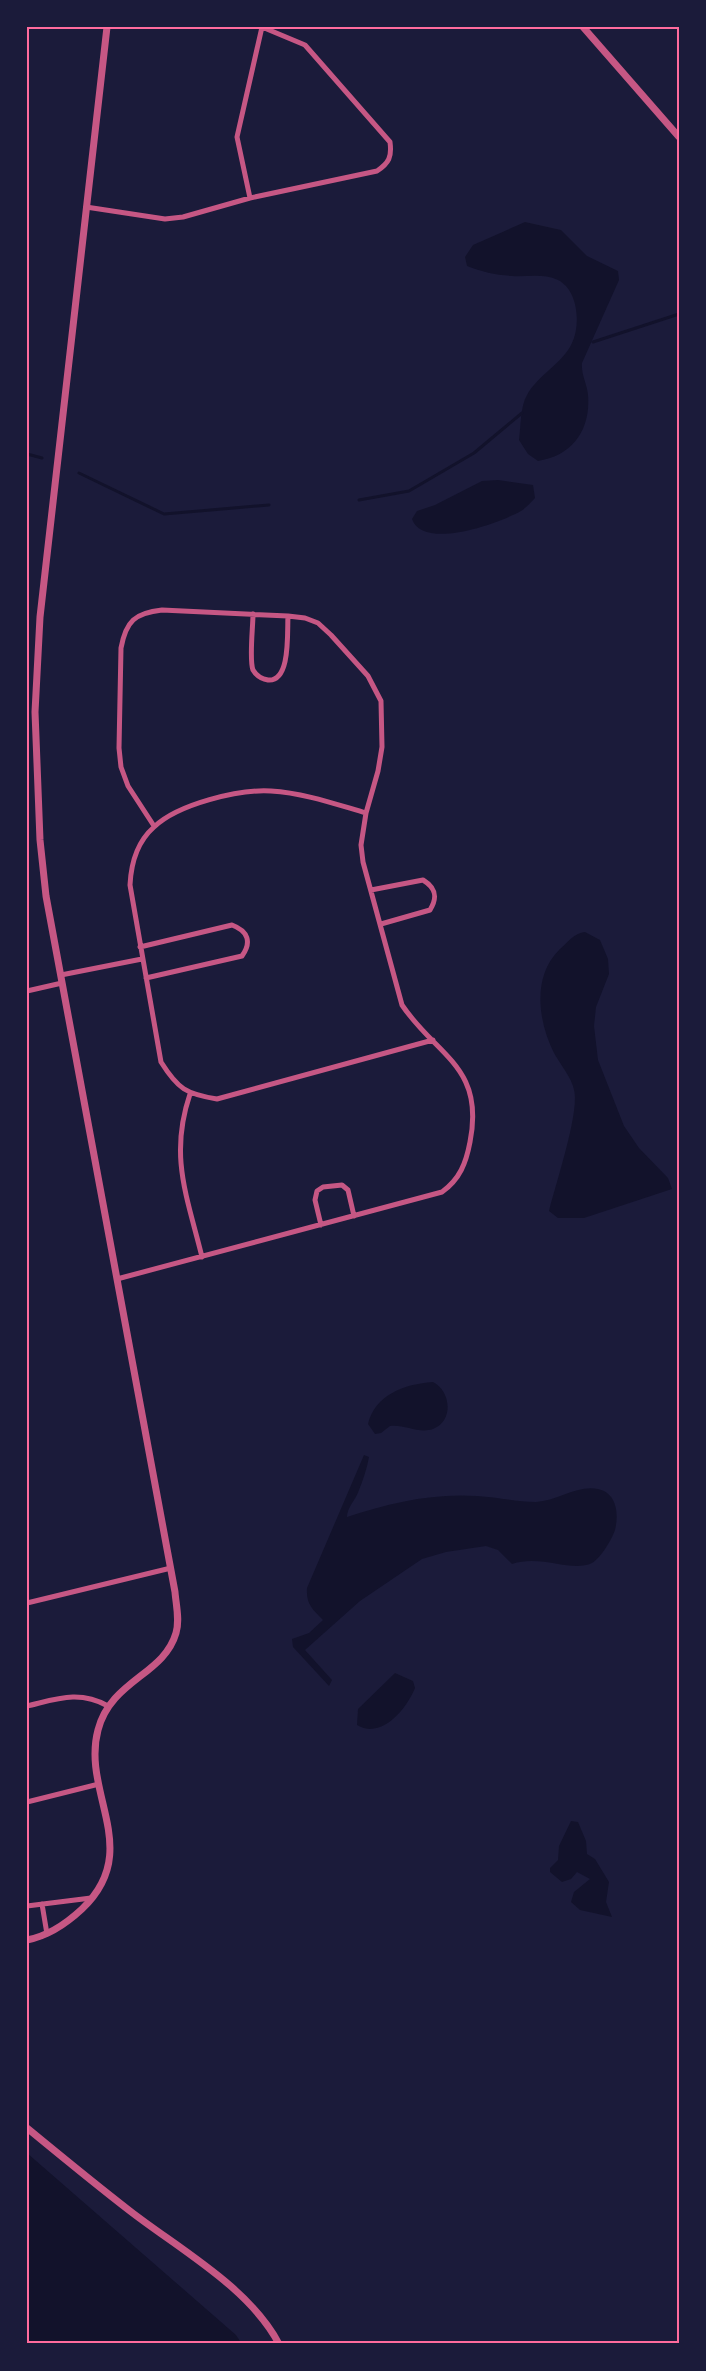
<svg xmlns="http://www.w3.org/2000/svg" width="706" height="2371" viewBox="0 0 706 2371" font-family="'Titillium Web',sans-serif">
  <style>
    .water { fill: #12122b }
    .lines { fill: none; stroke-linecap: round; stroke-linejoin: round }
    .stream { stroke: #12122b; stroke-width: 3 }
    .minor { stroke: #c65784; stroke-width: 5 }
    .tertiary { stroke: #c65784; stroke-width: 7 }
    .neatline { fill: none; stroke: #ff6b9d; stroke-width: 2 }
  </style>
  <rect width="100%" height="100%" fill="#1b1b3a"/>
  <path class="water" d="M525,222L561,230L587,256L618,271L619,280L582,363C581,375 587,383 588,395C591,430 572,456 538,461L528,454L519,440C521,426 520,407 527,395C538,375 563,363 572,343C581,324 578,290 558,280C543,273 528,277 512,276C496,275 482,272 467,266L465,257L473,245Z
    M498,480L533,485L535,498C531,502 526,508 521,511C500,523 423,551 412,519L417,511L435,505L482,481Z
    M585,932L600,940L608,959L609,974L596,1007L594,1026L598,1060L624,1126L639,1148L668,1178L672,1189L584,1218H558L549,1211C555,1186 580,1112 574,1090C572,1078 560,1064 554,1053C538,1021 532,977 559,950C567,943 574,933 585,932Z
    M433,1382C451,1391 454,1421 433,1429C419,1434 404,1424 390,1426L381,1433L375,1434L368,1424C375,1395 404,1384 433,1382Z
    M364,1455L369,1457C367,1468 363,1480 359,1490C356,1500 347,1507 347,1517C390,1503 431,1493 477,1496C497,1497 516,1502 536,1502C557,1501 577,1485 598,1489C617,1493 619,1514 615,1530C612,1539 601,1558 592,1563C571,1573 542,1554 512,1564L498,1550L486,1546L446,1552L422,1559L360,1601L305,1650L332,1680L329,1686L293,1647L292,1639L309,1633L323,1620C312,1609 306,1604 307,1588Z
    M395,1673L413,1681L415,1688C407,1708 382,1740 357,1725L358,1709Z
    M571,1821L578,1822L586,1841L587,1854L595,1859L609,1882L606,1902L612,1917L580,1910L571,1902L574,1892L590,1879L577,1872L571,1879L562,1882L550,1872V1868L558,1860L559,1846Z
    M27,2153L236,2335L242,2344H27Z"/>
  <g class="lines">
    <path class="stream" d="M593,342L679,314
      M27,454L42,458
      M79,473L164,514L269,505
      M359,500L409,491L474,453L522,413"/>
    <path class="minor" d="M86,207L165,219L183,217L250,198L377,171C389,163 392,157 390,142L305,45L262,27L237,137L250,198
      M253,614C253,627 249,660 253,670C256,675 262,679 268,680C291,682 287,632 288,616
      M366,813C335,804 304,793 271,791C239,789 178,804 154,827C137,842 131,864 130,885L161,1062C178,1089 186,1094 217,1099L433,1040
      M371,890L423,880C436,888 438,897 430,910L381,924
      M140,947L232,925C248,931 252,942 242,956L146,978
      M61,975L142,959
      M27,991L62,983
      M190,1094C169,1156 187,1196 202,1257
      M321,1225L315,1200L317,1191L323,1187L342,1185L348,1190L354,1216
      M117,1279L442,1192C460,1179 466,1163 470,1142C485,1066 436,1056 402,1005L363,862L361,845L366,813L378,771L382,747L381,701L368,676L331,635L318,623L305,618L288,616L162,610C135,613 126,621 121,648L119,748L121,767L128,786L154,826
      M27,1603L171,1568
      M27,1706C57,1699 79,1690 108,1706
      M27,1802L99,1784
      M42,1904L47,1934
      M27,1906L91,1898"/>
    <path class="tertiary" d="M583,27L679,137
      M27,1940C48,1936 67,1923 82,1909C144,1850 81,1793 98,1730C111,1680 164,1675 176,1633C180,1620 176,1605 175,1592L46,896L40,840L35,712L40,617L107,27
      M27,2128C61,2156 95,2184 130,2211C179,2249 250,2288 279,2344"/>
  </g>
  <rect width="706" height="2371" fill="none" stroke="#1b1b3a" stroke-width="57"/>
  <rect x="28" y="28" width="650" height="2314" class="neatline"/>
</svg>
